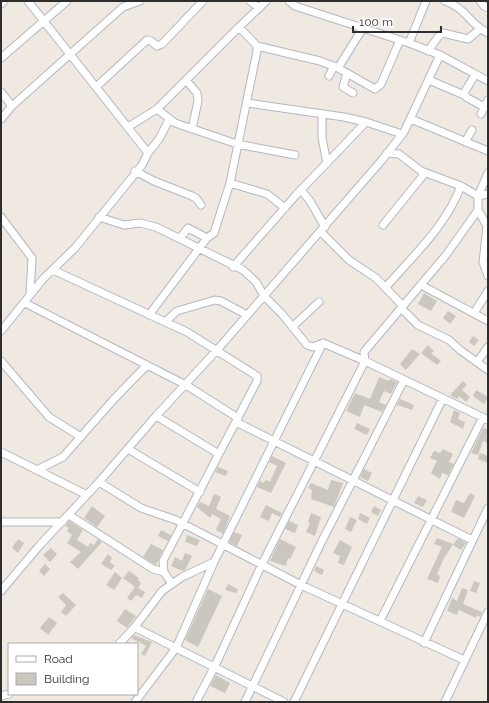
<svg xmlns="http://www.w3.org/2000/svg" width="489" height="703" viewBox="0 0 489 703" font-family="Raleway,sans-serif">
  <style>
    .building { fill: #cbc7bf }
    .lines { fill: none; stroke-linecap: round; stroke-linejoin: round }
    .street-casing { stroke: #b4b7c1; stroke-width: 9 }
    .street { stroke: #fff; stroke-width: 7 }
  </style>
  <rect width="100%" height="100%" fill="#efe9e1"/>
  <path class="building" d="M424,293L437,301L431,311L418,304Z
    M448,311L456,316L450,324L443,318Z
    M473,336L479,340L474,346L469,342Z
    M428,345L434,351L431,353L441,361L437,365L421,353Z
    M412,349L420,354L406,370L400,364Z
    M379,377L389,381L390,379L397,382L391,394L384,391L379,402L386,405L382,412L364,405L360,417L346,411L355,393L370,399Z
    M463,381L467,385L462,390L470,397L466,402L459,396L457,399L450,395Z
    M476,390L488,397L484,404L473,396Z
    M400,399L414,405L412,410L397,405Z
    M454,410L460,413L458,419L465,422L463,429L450,422Z
    M357,423L370,429L367,435L354,429Z
    M483,428L488,429V443L483,441L478,455L471,453Z
    M443,449L453,454L449,462L454,464L448,475L442,473L440,479L431,473L437,461L430,458L434,451L440,453Z
    M480,453L488,456V463L478,459Z
    M272,456L286,463L271,493L257,487L260,481L263,483L266,480L270,482L277,466L269,462Z
    M218,467L228,471L226,476L215,472Z
    M364,469L372,473L368,481L360,477Z
    M331,480L343,483L334,507L311,499L312,490L308,488L311,483L328,490Z
    M470,493L475,496L464,518L451,512L456,500L464,503Z
    M214,494L221,497L216,509L230,516L223,534L216,530L221,519L212,514L210,518L197,507L200,502L209,506Z
    M418,496L427,500L423,507L414,503Z
    M266,505L282,513L280,517L272,513L269,521L260,517Z
    M92,506L105,516L97,527L84,518Z
    M374,506L381,510L378,516L371,512Z
    M311,513L321,517L315,536L306,532L310,523L308,522Z
    M360,513L370,518L367,524L358,519Z
    M350,517L357,520L351,532L345,529Z
    M69,521L83,530L77,540L88,547L90,543L94,545L98,539L102,542L78,569L70,562L81,552L67,543L72,535L67,531L69,528L65,526Z
    M289,521L298,525L295,533L285,529Z
    M161,530L171,535L168,541L158,536Z
    M234,532L242,535L237,546L229,542Z
    M187,535L200,540L197,546L185,542Z
    M437,538L453,544L443,560L437,574L440,576L438,583L427,579L442,547L434,544Z
    M458,538L466,543L461,550L453,545Z
    M18,539L24,543L18,553L12,548Z
    M280,539L296,547L290,559L288,558L286,566L270,561Z
    M340,540L352,547L344,565L338,563L340,556L333,553Z
    M151,544L163,550L156,565L143,557Z
    M51,548L57,554L50,562L43,555Z
    M185,553L192,556L185,570L183,571L171,566L175,557L182,561Z
    M108,554L112,558L110,562L115,566L111,570L101,564Z
    M45,564L50,569L44,576L39,571Z
    M316,566L324,570L322,575L314,571Z
    M129,571L139,578L138,580L141,583L138,588L145,592L142,598L136,595L131,601L127,598L135,587L123,578Z
    M115,572L122,578L114,590L106,585Z
    M474,581L480,583L476,593L470,591Z
    M228,584L238,589L236,593L225,590Z
    M462,588L468,590L463,604L482,612L480,617L477,615L476,618L459,610L457,615L447,611L452,598L457,601Z
    M208,589L222,596L198,647L185,640Z
    M63,593L76,605L66,616L61,612L66,605L58,597Z
    M125,609L136,616L127,628L117,621Z
    M49,617L57,623L48,635L40,628Z
    M134,635L152,642L145,656L141,654L146,646L131,638Z
    M216,675L230,683L225,693L210,686Z"/>
  <g class="lines">
    <defs>
      <path id="street" d="M289,1L295,6L409,43L440,55L488,81
        M445,1C466,8 469,24 488,33
        M480,1L484,6L488,8
        M1,4L4,1
        M259,8L266,1
        M409,43L426,1
        M257,46L320,61L338,68L375,89L381,84L400,40
        M428,51L438,37L443,33L468,39L480,29
        M1,58L67,1
        M338,68L363,28
        M347,73L343,87L353,93
        M475,75L464,93L466,97L484,107
        M329,76L334,66
        M186,80L197,93L198,101L192,129
        M429,80L464,95
        M96,87L147,40L151,41L157,46L162,44L203,1
        M1,92L12,106
        M247,103L344,117L366,122
        M157,109L175,123L237,144L295,155
        M322,114V138L327,163
        M481,114L488,100
        M1,119L12,106L123,7L140,1
        M411,119L488,151
        M128,127L157,109L239,27
        M465,142L472,130
        M148,153L159,139L169,120
        M387,153L399,154L421,171L461,186L478,196L488,194
        M135,171L154,181L192,196L196,198L201,205
        M230,183L267,194L285,208
        M301,190L310,201L325,227
        M478,210L487,226L483,262L488,276
        M1,217L32,258L30,294
        M99,217L124,225L140,223L156,227L243,270L256,282L264,296L282,314L307,345L313,347L323,343L365,361L488,420
        M383,225L425,173
        M321,232L349,260L376,278L403,306
        M180,238L188,228L207,238L214,233L230,183L257,51V46L239,27L259,8L250,1
        M233,267L296,195L366,122L402,134
        M53,270L187,332L257,376V381L163,561L164,572L172,584
        M421,285L488,321
        M385,288C413,256 446,226 461,186
        M25,303L186,385L238,418
        M401,308L418,325L449,340L460,350L488,370
        M474,313L488,291
        M149,315L207,238
        M165,322L177,311L215,300L221,301L247,315
        M292,327L319,302
        M1,331L43,279L75,248L142,165L148,153L28,1
        M1,361L49,417L81,437
        M477,362L488,347
        M156,416L219,454
        M236,422L472,540
        M128,449L200,492
        M1,452L87,495
        M37,470L63,457L114,399L147,365
        M99,482L141,508L176,520L301,585L464,660
        M69,515L153,569L164,572
        M1,522H62
        M1,591L39,546L99,482L156,416L217,350L382,160L404,132L440,55
        M380,621L483,417
        M134,628L162,591L182,577L214,562L323,343
        M424,643L488,508
        M119,644L134,628L138,629L284,702
        M1,696L9,694
        M135,702L176,648L214,562
        M196,702L215,666L262,564L365,361L364,352L446,255L478,210V196L488,173
        M245,702L321,543L404,380
        M294,702L443,398
        M445,702L488,612"/>
    </defs>
    <use href="#street" class="street-casing"/>
    <use href="#street" class="street"/>
  </g>
  <rect width="489" height="703" fill="none" stroke="#2e2e2e" stroke-width="4"/>
  <rect x="8" y="643" width="130" height="52" fill="#ffffff" stroke="#ababab"/>
  <rect x="16" y="656" width="20" height="6" fill="#ffffff" stroke="#ababab"/>
  <text x="44" y="663" font-size="12" fill="#2e2e2e">Road</text>
  <rect x="16" y="673" width="20" height="12" fill="#cbc7bf" stroke="#ababab"/>
  <text x="44" y="683" font-size="12" fill="#2e2e2e">Building</text>
  <path d="M353 26v6h88v-6" fill="none" stroke="#2e2e2e" stroke-width="2"/>
  <text x="359" y="26" font-size="12" fill="#2e2e2e" stroke="#ffffff" stroke-width="3" paint-order="stroke">100 m</text>
</svg>
